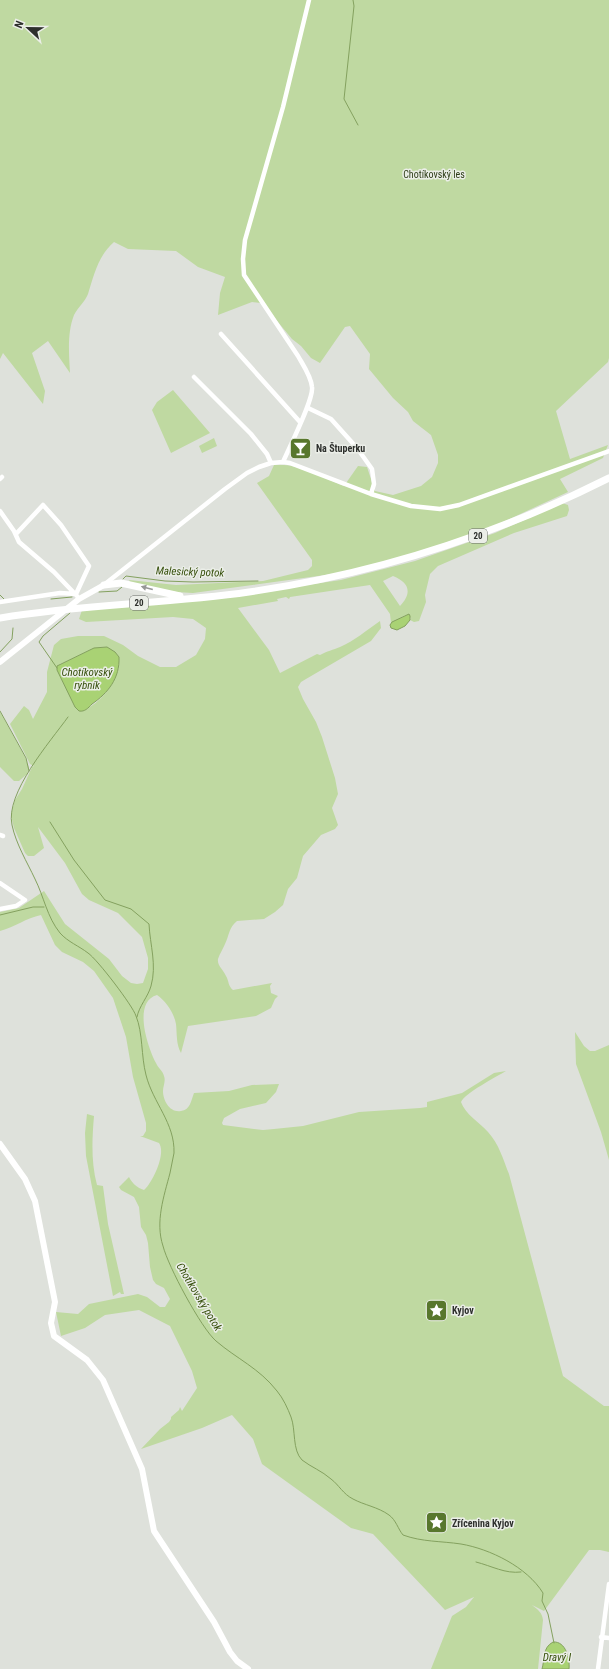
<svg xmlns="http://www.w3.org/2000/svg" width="609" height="1669" viewBox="0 0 609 1669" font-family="'Roboto Condensed',sans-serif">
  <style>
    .green { fill: #bfd9a1; fill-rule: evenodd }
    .water { fill: #a9d274; stroke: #84a15f }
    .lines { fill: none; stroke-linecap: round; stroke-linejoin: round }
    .stream { stroke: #84a15f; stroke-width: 1 }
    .street { stroke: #fff; stroke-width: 4.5 }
    .secondary { stroke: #fff; stroke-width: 6 }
    .primary { stroke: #fff; stroke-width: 7 }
    .oneway { fill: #969896 }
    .labels { text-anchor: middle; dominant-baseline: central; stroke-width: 3; stroke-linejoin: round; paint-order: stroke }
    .shield { fill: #ebeee8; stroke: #676965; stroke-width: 1 }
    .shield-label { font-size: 9px; font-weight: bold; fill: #2e302d }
    .park-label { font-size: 10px; fill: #2e3e18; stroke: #ebeee8 }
    .poi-label { font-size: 10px; font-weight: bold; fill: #2e302d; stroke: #ebeee8; text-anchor: start }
    .water-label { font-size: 11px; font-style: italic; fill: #364f0b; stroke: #ebeee8 }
  </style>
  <rect width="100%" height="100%" fill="#dee1db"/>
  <path class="green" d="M0,0H609V358L608,362L556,411L570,459L608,445L603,458L560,479L568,492L492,527L413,554L340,573L193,593L176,592L131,583L129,580L176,585L263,581L308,570L312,566V560L257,483L269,476L274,465C295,462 325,478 344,486L358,466L367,467L375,491L393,495L421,486L432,477L438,463V455L431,435L413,421L408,412L393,398L369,369L370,354L350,326L345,327L320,363L311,358L301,346L292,339L268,310L261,303L252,302L218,315L220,293L225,277L198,267L176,251L128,249L114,242C98,256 94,275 88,294C85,302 78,307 74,315C67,333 69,354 70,373L48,341L32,353L45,391L43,404L3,353L0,359Z
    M173,390L210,433L171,453L152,410L157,402Z
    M214,438L217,446L202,453L199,446Z
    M562,503L568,505L569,510L567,516L514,533L438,566L430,574L425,595L426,602L419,621L414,622L410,620L411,618L406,615L391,623L390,614L370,585L290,597L289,599L286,597L277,599L278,601L238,608L269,650L280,673L317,654L320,655C327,651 333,650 340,647C354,641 367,630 380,621L381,628L371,641L306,679L301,682L298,687L303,699L316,722L322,737L335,778L338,794L332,808L338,825L335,829L321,835L303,856L297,878L288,889L283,905L275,912L264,919L237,921C229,927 229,936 225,944C223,949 220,953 218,959C217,966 223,969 226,976C229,981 228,986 233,990L272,983L270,986L271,993L278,996L275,999L271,1008L256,1016L188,1026L181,1053C176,1045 177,1033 176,1024C174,1013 166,1001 157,995C132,1002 148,1048 156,1063C158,1068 163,1071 164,1076C166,1081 163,1086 163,1091C163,1101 170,1113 181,1111C190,1110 191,1101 194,1093L229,1091L252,1085L279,1084L276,1092L266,1103L240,1109L224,1118L222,1123L223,1125L263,1130L274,1129L303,1126L359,1112L420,1108L427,1107V1102L462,1093L494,1073L506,1071C496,1077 465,1093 461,1102C465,1114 479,1122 488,1132C499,1144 503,1159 509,1174L563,1376L604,1406H609V1552L600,1550H589L544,1611L532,1605C538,1610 542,1612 543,1620L538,1669H431L452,1616L466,1607L474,1597L445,1610L373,1534L351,1528L262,1464L253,1439L232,1415L202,1428L141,1449L160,1429L169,1422L171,1419V1417L179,1410L180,1407L182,1411L197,1388L192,1371L170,1326L139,1310L105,1315L85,1328L61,1336L56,1312L78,1314L89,1304L138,1294L147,1297L160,1307H165L170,1299L164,1288L156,1284L153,1280L150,1267L148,1243L146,1235L141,1227L139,1207L134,1197L121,1190L119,1187L129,1177C132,1183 137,1188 144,1190L146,1188C154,1179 166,1153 159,1143L140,1136H143L146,1131V1123L133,1077L126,1037L113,998L94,971L83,962L62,952L55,945L41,915C26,918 15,927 0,931V912L19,908L44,891L65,924L109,959L122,976L131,983L137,984L143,983L148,969V958L142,937L118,913L89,900L82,894L65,863L38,827L44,848L34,856H28L25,853L14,828L11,815L15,800L22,789L32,767L34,766L30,764L10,724L24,706L29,710L33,719L47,692V672L54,645L61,639L78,636H104L123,645L138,656L160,667H176L196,655L205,639L206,628L193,619L173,617L86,622L79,619L82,610L215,598L341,580L415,561L495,533ZM393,576C410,583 412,593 400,606L383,581ZM107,647L119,667C113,686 101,703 82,711L60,664C76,658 90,647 107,647Z
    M0,712L25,757L29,768L27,774L19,781H14L0,767Z
    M575,1032L584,1046L590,1051H595L609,1045V1160L601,1132L576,1064Z
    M87,1114L94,1116C92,1140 91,1162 97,1185L103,1186L108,1224L124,1294H121L120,1292L113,1296L86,1156L85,1133Z"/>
  <path class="water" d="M409,614L410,616V620L405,626L397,630L391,628L390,625L392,622Z
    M107,647L115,652L119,657C120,678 108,693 92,704C88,708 85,712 79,711L75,707L57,670V666L94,648Z
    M553,1642C566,1641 570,1659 569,1669H542C545,1659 542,1648 553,1642Z"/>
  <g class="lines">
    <path class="stream" d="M353,0L354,6L344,99L358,125
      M123,579L126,576L165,581L193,582L258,581
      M99,592L117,591L122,587
      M0,595L4,599
      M51,599L72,597
      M0,652L12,639L13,628
      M57,668L39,642L43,636L70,613
      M0,711L26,758L29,771
      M68,717C50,742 5,793 12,825C16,844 27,862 35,879C44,897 47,917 60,933C68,942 79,946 88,953C97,959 133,1006 136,1016C143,1033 141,1056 146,1075C153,1103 175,1123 174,1153C173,1160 171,1166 170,1173C164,1196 155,1222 163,1246C168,1266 201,1328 216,1341C237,1359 259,1368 277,1391C283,1398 288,1409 291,1417C296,1430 292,1450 302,1460C311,1467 322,1471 331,1479C339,1485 343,1494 353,1499C364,1505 378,1507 389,1515C396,1520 398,1529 403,1535C422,1542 441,1541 461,1544C490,1549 527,1567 543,1593L542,1601L548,1614L554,1643
      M50,822L74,860L105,900L131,909L149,924C150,945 157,965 151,986C148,997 139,1006 137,1017
      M0,915L33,907H44
      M476,1562C492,1566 505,1574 521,1572"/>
    <path class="street" d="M221,334L300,422
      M194,377L251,434L267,454L271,463
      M308,408L331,419L357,448L372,469L374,484L371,494
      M283,462C289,448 314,399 312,387C311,376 303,365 298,356L244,275L243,259L245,240L283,107L309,0
      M0,479L2,477
      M0,511L14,531L19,542L54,572L77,596
      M16,534L43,505L61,525L89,566L76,594
      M105,584L225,489L247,473L259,467L271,463L283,462L290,463L371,494L411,506L440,509L459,505L609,451
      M0,602L60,593L76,594
      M0,835L3,836
      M0,883L25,900L16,906L0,909
      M601,1637L609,1638
      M598,1669L609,1584"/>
    <path class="secondary" d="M0,662L79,599L104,585
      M0,1144L25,1179L35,1201L55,1302L51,1323L54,1336L87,1360L103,1380L142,1469L154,1531L214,1622L230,1652L237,1661L248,1669"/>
    <path class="primary" d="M104,585L121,583L180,596
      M0,618C82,604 166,604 249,592C376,574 494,536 609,478"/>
  </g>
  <defs><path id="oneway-solid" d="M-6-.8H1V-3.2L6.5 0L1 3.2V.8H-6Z"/></defs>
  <use class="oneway" href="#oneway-solid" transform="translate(147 588) rotate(-165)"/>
  <defs>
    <symbol id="bar-square" viewBox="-11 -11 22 22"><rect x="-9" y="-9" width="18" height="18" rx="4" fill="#58772d" stroke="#ebeee8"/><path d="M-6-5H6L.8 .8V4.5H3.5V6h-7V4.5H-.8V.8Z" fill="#fff"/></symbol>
    <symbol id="sight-square" viewBox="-11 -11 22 22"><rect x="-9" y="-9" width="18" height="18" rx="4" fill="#58772d" stroke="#ebeee8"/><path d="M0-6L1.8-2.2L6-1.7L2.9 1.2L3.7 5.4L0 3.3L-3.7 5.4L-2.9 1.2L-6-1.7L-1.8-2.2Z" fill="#fff"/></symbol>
  </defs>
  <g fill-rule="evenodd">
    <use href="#bar-square" x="288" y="436" width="25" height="25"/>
    <use href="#sight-square" x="424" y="1298" width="25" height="25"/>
    <use href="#sight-square" x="424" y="1510" width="25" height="25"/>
  </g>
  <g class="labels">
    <g class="shield">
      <rect x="469" y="529" width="18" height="14" rx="3"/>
      <rect x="130" y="596" width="18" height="14" rx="3"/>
    </g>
    <g class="shield-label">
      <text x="478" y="536">20</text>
      <text x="139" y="603">20</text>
    </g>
    <g class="park-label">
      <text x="434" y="174">Chotíkovský les</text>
    </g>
    <g class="poi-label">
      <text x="316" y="448">Na Štuperku</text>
      <text x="452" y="1310">Kyjov</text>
      <text x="452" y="1523">Zřícenina Kyjov</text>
    </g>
    <g class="water-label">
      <text transform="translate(190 572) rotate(2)">Malesický potok</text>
      <text x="87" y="672">Chotíkovský<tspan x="87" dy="13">rybník</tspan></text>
      <text transform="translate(199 1297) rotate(59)">Chotíkovský potok</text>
      <text x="557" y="1657">Dravý I</text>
    </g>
  </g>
  <g transform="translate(28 28) rotate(292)" stroke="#ebeee8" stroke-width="3" paint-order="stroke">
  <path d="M0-3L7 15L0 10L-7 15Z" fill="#2e302d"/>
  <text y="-6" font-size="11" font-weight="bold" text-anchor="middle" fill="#2e302d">N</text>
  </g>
</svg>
